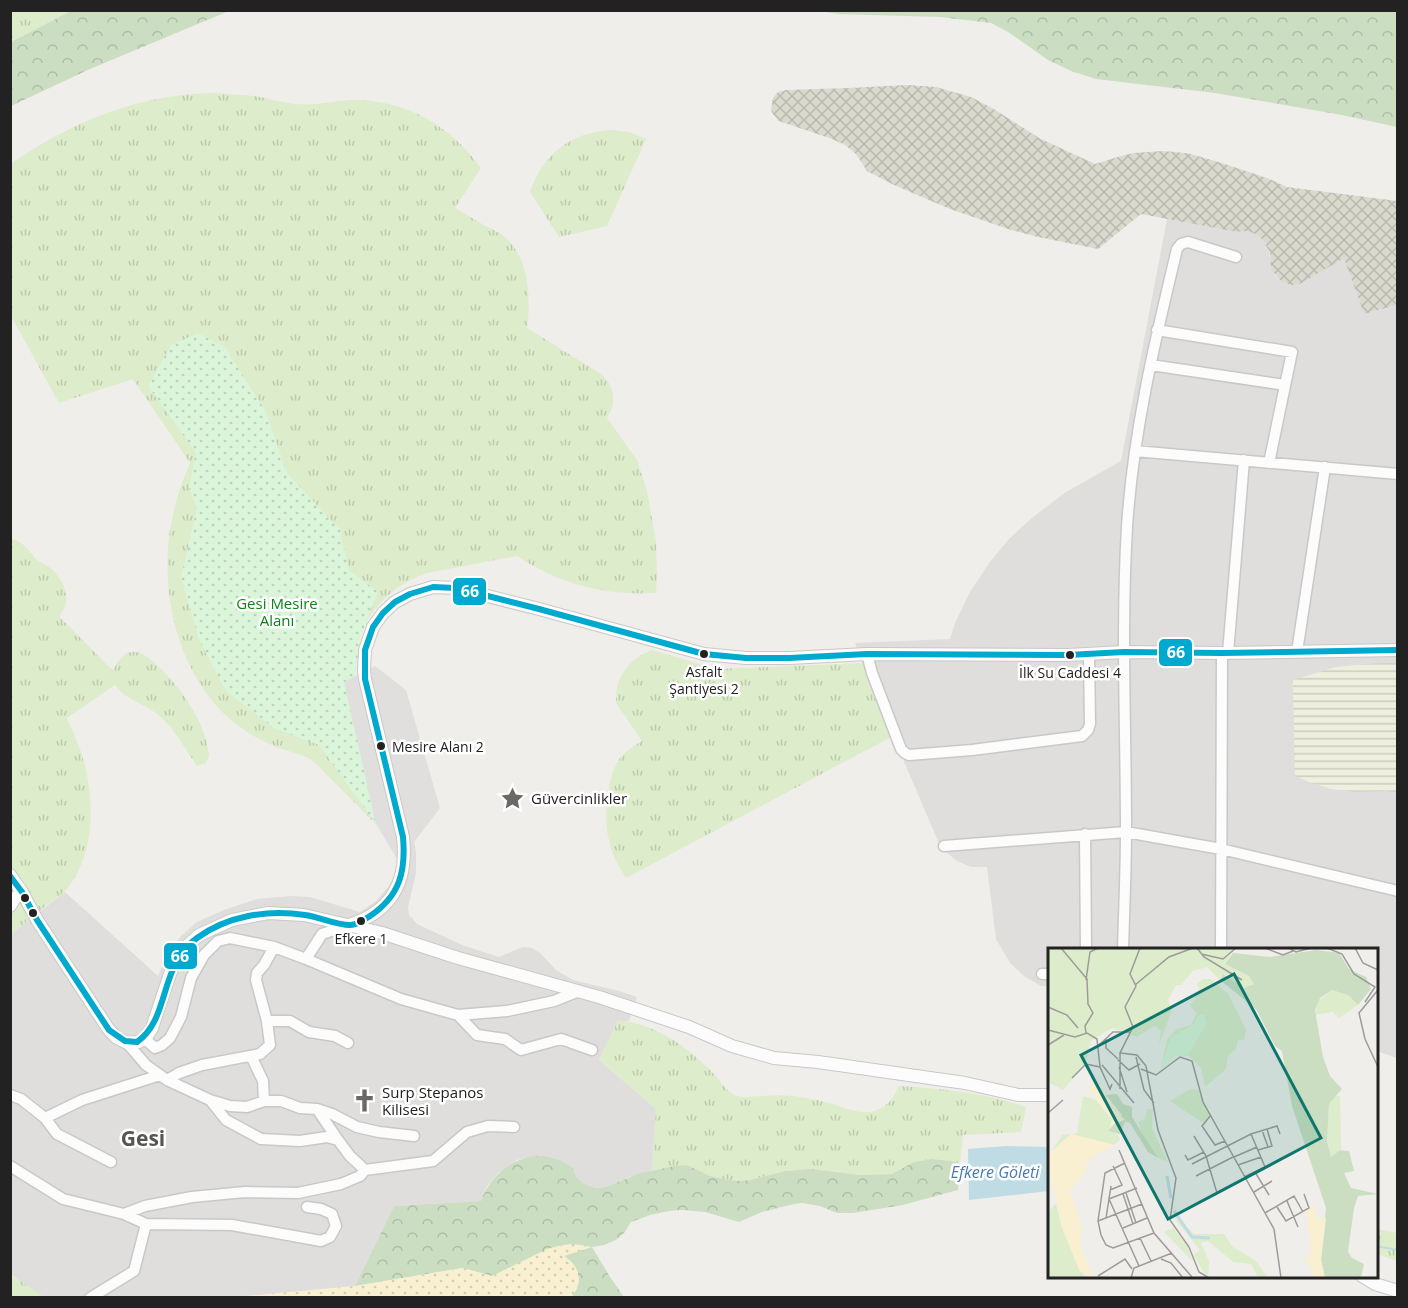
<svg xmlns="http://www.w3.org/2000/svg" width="1408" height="1308" viewBox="0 0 1408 1308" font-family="'Open Sans',sans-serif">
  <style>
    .residential { fill: #dfdedc }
    .construction { fill: url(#construction-cross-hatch) }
    .farmland { fill: url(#farmland-rules) }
    .grass { fill: url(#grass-tufts) }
    .forest { fill: url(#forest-crowns) }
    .sand { fill: url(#sand-dots) }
    .park { fill: url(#park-dots) }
    .parking { fill: #e0dfde }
    .water { fill: #bfdbe3 }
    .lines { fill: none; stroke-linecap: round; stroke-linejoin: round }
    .stream { stroke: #bfdbe3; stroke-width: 2 }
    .minor-casing { stroke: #c9c8c7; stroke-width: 13 }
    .tertiary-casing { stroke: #c9c8c7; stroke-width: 14 }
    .minor { stroke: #fdfcfc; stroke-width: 10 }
    .tertiary { stroke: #fdfcfc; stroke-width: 12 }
    .bus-1-casing { stroke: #fff; stroke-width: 10 }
    .bus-1 { stroke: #00a9ce; stroke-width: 6 }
    .bus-dot { fill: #222; stroke: #fff; stroke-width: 2 }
    .labels { text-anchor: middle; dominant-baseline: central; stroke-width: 5; stroke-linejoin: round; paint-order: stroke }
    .bus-label { font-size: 14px; fill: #222; stroke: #fff }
    .park-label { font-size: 15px; fill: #0c8416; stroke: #fff }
    .poi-label { font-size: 15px; fill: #222; stroke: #fff; text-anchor: start }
    .water-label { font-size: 16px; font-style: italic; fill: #4a7aab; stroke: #fff }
    .district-label { font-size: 21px; font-weight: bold; fill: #555; stroke: #fff }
    .inset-river { fill: none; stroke: #bfdbe3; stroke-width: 3 }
    .inset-road { fill: none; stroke: #9e9c9b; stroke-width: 1.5 }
    .view { fill: #0f766e; fill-opacity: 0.15; stroke: #0f766e; stroke-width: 3 }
    .inset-edge { fill: none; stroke: #222; stroke-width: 3 }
    .line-badge { stroke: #fff; stroke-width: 2 }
    .badge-label { font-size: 16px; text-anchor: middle; font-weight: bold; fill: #fff }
  </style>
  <defs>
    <pattern id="construction-cross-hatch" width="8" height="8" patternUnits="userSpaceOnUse" patternTransform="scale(1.5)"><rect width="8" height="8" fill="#d9d9cd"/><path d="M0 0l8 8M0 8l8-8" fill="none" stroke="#babab0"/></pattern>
    <pattern id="farmland-rules" width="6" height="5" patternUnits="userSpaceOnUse" patternTransform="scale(1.5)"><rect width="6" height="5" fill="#efefdf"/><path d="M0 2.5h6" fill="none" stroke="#cdcdbf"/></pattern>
    <pattern id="grass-tufts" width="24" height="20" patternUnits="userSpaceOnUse" patternTransform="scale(1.5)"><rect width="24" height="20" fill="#ddeccb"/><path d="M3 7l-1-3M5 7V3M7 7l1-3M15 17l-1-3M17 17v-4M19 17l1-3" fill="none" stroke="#bdcaae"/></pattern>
    <pattern id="forest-crowns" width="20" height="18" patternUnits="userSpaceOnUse" patternTransform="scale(1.5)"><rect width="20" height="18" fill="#cbdec1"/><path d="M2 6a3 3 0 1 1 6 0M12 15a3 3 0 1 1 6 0" fill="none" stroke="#aebea6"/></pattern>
    <pattern id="sand-dots" width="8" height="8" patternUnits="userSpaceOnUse" patternTransform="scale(1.5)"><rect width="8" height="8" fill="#f8f0d0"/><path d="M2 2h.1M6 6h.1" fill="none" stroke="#d4ceb2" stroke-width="1.8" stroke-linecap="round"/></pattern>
    <pattern id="park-dots" width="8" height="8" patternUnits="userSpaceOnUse" patternTransform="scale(1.5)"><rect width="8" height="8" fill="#daf5da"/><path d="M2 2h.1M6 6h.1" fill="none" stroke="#bbd2bb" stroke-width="1.8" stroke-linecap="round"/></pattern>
  </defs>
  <rect width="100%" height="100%" fill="#f0eeeb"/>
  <path class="residential" d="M1167,219L1236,232L1247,231L1258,235L1268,247L1273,272L1275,276L1287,284H1300L1344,257L1364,314L1397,305V1058L1377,1051L1376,950H1050L1049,986H1041L1024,976L1010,963L996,939L987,867H971L957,861L946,852L938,841L893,736L855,643L950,639L955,623L970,592L989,563L1009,539L1033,517L1066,492L1121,461Z
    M414,841L416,852V873L408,907L409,915L417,924L462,945L499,957L520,948L524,947L532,948L540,953L556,970L573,980L619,991L637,997L629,1021H618L599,1060L656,1109L652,1170L629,1177L606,1187L596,1188L583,1183L576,1176L572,1167L560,1160L546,1156H532L517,1160L498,1173L487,1186L481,1201L394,1206L355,1286L234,1298H44L11,1274V934L65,892L158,976L168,952L181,936L197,922L224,910L257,899L291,896L310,897L360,912L376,901L388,887L397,871L399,862Z"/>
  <path class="construction" d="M907,85L936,87L971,97L992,108L1039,138L1095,164L1121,156L1134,153L1162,151L1176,152L1191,154L1225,164L1267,178L1287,187L1397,201V305L1364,314L1344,258L1300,284L1291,285L1282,282L1273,272L1271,268L1270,253L1265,243L1258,235L1247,231L1236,232L1141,214L1098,249L1038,237L1008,229L950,209L894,185L867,171L856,154L845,145L832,139L779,121L773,114L771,110L773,98L778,92L786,90L849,88Z"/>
  <path class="farmland" d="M1379,663H1397V793L1387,791L1356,792L1332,789L1314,784L1295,776L1293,680L1336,667Z"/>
  <path class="grass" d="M11,11H71L11,42Z
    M209,93C226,94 243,94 260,97C272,99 283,103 296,104C315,106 333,101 351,100C405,99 450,125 481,168L455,208C465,214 476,220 487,227C494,230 501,233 507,239C529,259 531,300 527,328L601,374C615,386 617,402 607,418L637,460L647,491L656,541L657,576L656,593C605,596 559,584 517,556L427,573C381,589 353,627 355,676L344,682L376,824C360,808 344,792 328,776C322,770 315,761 308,758C300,754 290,752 282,749C263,742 246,733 231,720C177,673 159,592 171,524C175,503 181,483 190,463L133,379L59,403L11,316L10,164C73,122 133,96 209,93Z
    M610,130L629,132L646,139L607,226L559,237L530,192C543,154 570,133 610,130Z
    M11,538C24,543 27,548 36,559C39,562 44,563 48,566C59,574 68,589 66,603C65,608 62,612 59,616L113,671C117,662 124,650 136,652C142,652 148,658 152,661C178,682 207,723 209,756L206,763L197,766C185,749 174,727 157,714C143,703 126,700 115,685L67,718C73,733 80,746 84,762C95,803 95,857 65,891C60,896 53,901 47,905C35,915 23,924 11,934Z
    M652,650L717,669L863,663L893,736L626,878C606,848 603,823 609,789C611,777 613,768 620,758C626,750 634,746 642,741L616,703C615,678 628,659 652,650Z
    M618,1020C655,1024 687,1046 712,1072C720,1080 725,1091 735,1095C744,1099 752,1096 762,1096C772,1095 783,1095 794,1096C804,1098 815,1099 825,1102C840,1105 855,1114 870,1112C884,1110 894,1099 899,1086C944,1089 982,1092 1026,1107L1021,1132L963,1135L960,1163L951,1161L932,1159L914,1162L892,1174L860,1175L811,1169L785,1171L750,1180L739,1181L729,1180L710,1176L687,1165L652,1170L656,1109L599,1060Z
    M1377,1229L1397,1233V1261L1377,1254Z
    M10,1274L44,1297H11Z"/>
  <path class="forest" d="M71,11V10L229,11L90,69L11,106V42Z
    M820,11H1397V127L1342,115L1215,93L1096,79L1071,71L1048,60L1008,32L991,23L940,17L837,14Z
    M532,1156H546L560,1160L572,1167L576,1176L583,1183L596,1188L606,1187L640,1173L675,1166L687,1165L710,1176L729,1180L739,1181L750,1180L785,1171L811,1169L860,1175L892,1174L914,1162L932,1159L951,1161L960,1163L958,1190L903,1205L853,1213H837L820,1206L802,1203L794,1204L762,1212L739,1222L705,1212L681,1210L669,1211L650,1215L631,1222L625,1232L616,1240L604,1245L592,1247L610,1277L624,1297H571C584,1284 580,1265 563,1256L590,1247C563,1241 550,1247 527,1260C516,1266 504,1271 492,1276L462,1268L355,1286L394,1206L481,1201C490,1177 507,1162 532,1156Z"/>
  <path class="sand" d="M573,1244L592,1247L564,1256C580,1266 584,1283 571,1297H234L355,1286L463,1268L492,1276L547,1249L564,1245Z"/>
  <path class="park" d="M198,333L225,347L266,412L287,473L340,530L349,570L378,592L361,635L355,676L344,682L376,824L319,745L274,728L226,691L199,640L181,577L197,508L189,488L196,453L148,386L171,345Z"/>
  <path class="parking" d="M375,666L406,690L440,808L399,862L376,824L344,682Z"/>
  <path class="water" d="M1006,1146L1049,1147V1191L969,1200L968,1149Z"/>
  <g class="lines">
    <path class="stream" d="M1376,1246L1398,1250"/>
    <defs>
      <path id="minor" d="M1157,330L1292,352L1269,463
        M1151,365L1285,385
        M1135,451L1398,474
        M1297,652L1325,467
        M1228,653L1244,460
        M867,654L872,673L901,749L905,753L909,755L972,750L1082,736L1088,730L1090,724L1089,654
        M1085,834L1086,950
        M944,846L1126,832L1221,849L1398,891
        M1123,950C1124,910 1126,871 1126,831C1126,730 1121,628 1127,527C1133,433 1155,340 1177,249L1181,244L1188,242L1236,257
        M1221,950L1222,653
        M306,959L322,934L349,925
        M1042,974H1050
        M458,1015L477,1035L505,1039L521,1050L561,1039L592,1050
        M267,1021H290L309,1032L335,1036L348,1043
        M145,1039L155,1048L162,1045L170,1038L181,1017L191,978L204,955L218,941L230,938L274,947L306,959L401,999L458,1015L507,1011L554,1001L579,991
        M127,1043L146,1065L167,1080L210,1100L226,1120L261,1139L300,1141L327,1137L338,1140L350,1156L365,1170
        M251,1056L263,1081L264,1101
        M167,1080L179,1073L202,1065L260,1054L270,1045L267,1021L256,980L257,973L264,965L274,947
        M10,1095L21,1099L45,1118L82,1100L160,1075
        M210,1100L230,1106L247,1107L264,1101H281L300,1108L317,1109L332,1114L357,1127L379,1132L414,1136
        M317,1109L338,1140
        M45,1118L57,1134L111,1162
        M10,1166L63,1199L124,1214L146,1224L232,1225L321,1241L330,1237L336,1226L332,1214L321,1209L307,1207
        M124,1214L145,1206L192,1197L245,1192L298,1193L341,1184L360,1176L365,1170L433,1161L467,1132L488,1126L514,1127
        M90,1298L134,1271L146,1224"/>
      <path id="tertiary" d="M10,875L22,892L37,920L109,1030L117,1038L127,1043L139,1042L145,1039L152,1028L173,965L184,949L199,935L232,920L268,913L304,915L382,933L458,958L599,997L689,1027L732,1046L774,1058L818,1062L965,1083L1018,1095H1050
        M10,906L15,898L22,892
        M349,925C393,911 408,881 403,837L365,679L364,671L365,650L373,627L383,613L395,602L410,594L433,587L456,588L539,609L704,654L746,658H789L867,654L1068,655L1124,652L1222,653L1398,650
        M1362,1276L1375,1284L1398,1291"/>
    </defs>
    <use href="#minor" class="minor-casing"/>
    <use href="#tertiary" class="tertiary-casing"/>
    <use href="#minor" class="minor"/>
    <use href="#tertiary" class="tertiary"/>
    <defs>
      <path id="bus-1" d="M10,876L22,892L37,920L109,1030L125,1041L137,1042C171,1018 158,966 197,938C227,916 268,909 305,915C319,917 336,925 350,925C357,925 364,920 370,916C400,896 406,871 403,837L365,679V650L373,627L383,613L395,602L410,594L433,587L456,588L539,609L704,654L746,658H789L867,654L1068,655L1124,652L1222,653L1398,650"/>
    </defs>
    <use href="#bus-1" class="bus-1-casing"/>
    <use href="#bus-1" class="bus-1"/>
  </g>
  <defs>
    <symbol id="sight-bare" viewBox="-9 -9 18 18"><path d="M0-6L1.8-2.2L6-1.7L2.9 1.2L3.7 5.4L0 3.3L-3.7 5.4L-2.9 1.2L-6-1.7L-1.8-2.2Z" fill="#6a6968" stroke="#fff" stroke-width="2.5" paint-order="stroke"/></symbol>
    <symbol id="church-bare" viewBox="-9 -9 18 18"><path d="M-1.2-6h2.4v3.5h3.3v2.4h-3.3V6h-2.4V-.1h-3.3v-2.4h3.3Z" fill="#6a6968" stroke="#fff" stroke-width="2.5" paint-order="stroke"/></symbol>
  </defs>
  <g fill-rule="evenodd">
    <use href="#sight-bare" x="496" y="782" width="33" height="33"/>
    <use href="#church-bare" x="348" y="1084" width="33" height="33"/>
  </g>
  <g class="bus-dot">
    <circle cx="704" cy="654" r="5"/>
    <circle cx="1070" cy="655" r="5"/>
    <circle cx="381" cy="746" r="5"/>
    <circle cx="25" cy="898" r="5"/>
    <circle cx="33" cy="913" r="5"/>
    <circle cx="361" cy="921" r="5"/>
  </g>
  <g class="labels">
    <g class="bus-label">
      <text x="704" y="671">Asfalt<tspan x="704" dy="17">Şantiyesi 2</tspan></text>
      <text x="1070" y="672">İlk Su Caddesi 4</text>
      <text x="392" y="746" text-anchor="start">Mesire Alanı 2</text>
      <text x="361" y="938">Efkere 1</text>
    </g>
    <g class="park-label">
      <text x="277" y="603">Gesi Mesire<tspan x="277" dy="17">Alanı</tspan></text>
    </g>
    <g class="poi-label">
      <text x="531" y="798">Güvercinlikler</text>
      <text x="382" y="1092">Surp Stepanos<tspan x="382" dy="17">Kilisesi</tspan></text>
    </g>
    <g class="water-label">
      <text x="995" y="1172">Efkere Göleti</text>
    </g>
    <g class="district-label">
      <text x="143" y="1138">Gesi</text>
    </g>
  </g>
  <g transform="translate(1048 948)">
    <rect width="330" height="330" fill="#f0eeeb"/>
    <path d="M0,0H186L177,16L201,28L207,35L196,40L176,26L172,32L159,19L145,23L133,37H128L120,52L124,62L111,97L113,82L106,78L89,89L65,80L60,82L43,93L37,117L15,142L0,134ZM155,31H163L181,47L198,82L196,92H190L188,101L180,108L178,121L157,139L153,120L141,108H127L113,121L119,91L129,81L143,77L149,65L142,58L152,43L149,36ZM284,42L300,47L310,57L291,70L285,64L267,67L270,53ZM142,141L150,142L162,167L155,175L122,153ZM35,148L48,152L64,172L61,183L70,186L72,192L66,197L23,186L4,203L14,187L29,185ZM292,148L293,201L283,209L279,196L281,156L284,149ZM99,161H105L104,180L120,214L110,210L94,185L90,174L97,171ZM8,256L14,280L37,330H0V263ZM126,257L132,273L146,286H176L185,299L208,313L220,330H210L203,316L185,314L160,293L153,295L161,313L160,328L157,327L146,307L152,302L129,274ZM125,280L140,299L144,313L116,284Z" fill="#ddeccb"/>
    <path d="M268,2L291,5L301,21L318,29L323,41L310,57L300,47L284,42L272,50L267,62L275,109L282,128L294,141L281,156L279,194L283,209L292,202L301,203L306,223L296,225L303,240L330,246L310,248L306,260L300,304L304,310L316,316L313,330H277L273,312L278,260L244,158L234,103L227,98L208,61L172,32L175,26L196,40L206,36L201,28L177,16L185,5L222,9ZM69,146L75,156L84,159V169L110,210L100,204L82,175L77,173L72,186L60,183L74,167L58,147Z" fill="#cbdec1"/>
    <path d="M48,132L67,162L77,172L63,177L64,171L40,141ZM23,186L66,197L42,210L40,217L35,215L39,221L22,243L34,279L32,298L46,330L32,324L14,280L0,215L4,203ZM266,257L270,271L278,270L273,312L277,330H267L258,312L263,304L259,263Z" fill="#f8f0d0"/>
    <path d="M150,67H156L159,74L140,107L127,108L113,121L123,89L145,77Z" fill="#daf5da"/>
    <path class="inset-river" d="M119,228L123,250M126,263L144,289L162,290"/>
    <path class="inset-road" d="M13,0L39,31L40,56L45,65L37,78L38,85M92,0L82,26L88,38L77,59L85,79L72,105L89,107L98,118L110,182L128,230L122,272L141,299L151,324L161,330M149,0L156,9L194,32M217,0L235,7L245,3M241,0L248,4L263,0M279,0L294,6L306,26L327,39L317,54M307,0L315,15L330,22M153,6L175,11L188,0M38,32L42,4L50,0M87,37L121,9L145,0M330,42L311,65L317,91L330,119M0,59L19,67L30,80M0,82L27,89L39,85L49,91L52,119L62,141L64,136M58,91V100L70,111M0,97L16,87M51,97L65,84H83M88,109L96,142L106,155M70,112L81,122L92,116M54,117L86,155M71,119L79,144M93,121L108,127L132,109L144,113L155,154L226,281L233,330M24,130L38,116L52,119M72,141V105M0,165L15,152M163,167L154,178L167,197L177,193M214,182L220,199M146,188L158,208L169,245M71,202L106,285L144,329M210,202L224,198L219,181M137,207L140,212L156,204M186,209L209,199M77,215L57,225L50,273L53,287L58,297L65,300L106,285M144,216L203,186L229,178L232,186M190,217L213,209M207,224L221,247M148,228L185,209M196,229L217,219L203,186M63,238L61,251L91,318M62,242L74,237L65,218M206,244L224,233M78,245L88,275M75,246L85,276M61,251L89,240M239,253L250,279M229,259L238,273L261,260L256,246M217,265L246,248L255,264M58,270L61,251M50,273L94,256M75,280L99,270M92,290L103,313M113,311L123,315L135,330M50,328L77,311L84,321M83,330L86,320L124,305"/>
    <path class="view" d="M186,26L273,190L120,271L33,107Z"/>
    <rect width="330" height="330" class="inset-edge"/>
  </g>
  <g class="line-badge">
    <rect x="452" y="577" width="35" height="29" rx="6" fill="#00a9ce"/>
    <rect x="1158" y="638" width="35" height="29" rx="6" fill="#00a9ce"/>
    <rect x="163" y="942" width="35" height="28" rx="6" fill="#00a9ce"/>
  </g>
  <g class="badge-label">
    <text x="470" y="597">66</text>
    <text x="1176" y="658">66</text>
    <text x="180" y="962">66</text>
  </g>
  <rect width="1408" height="1308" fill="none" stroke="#222222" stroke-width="24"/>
</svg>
